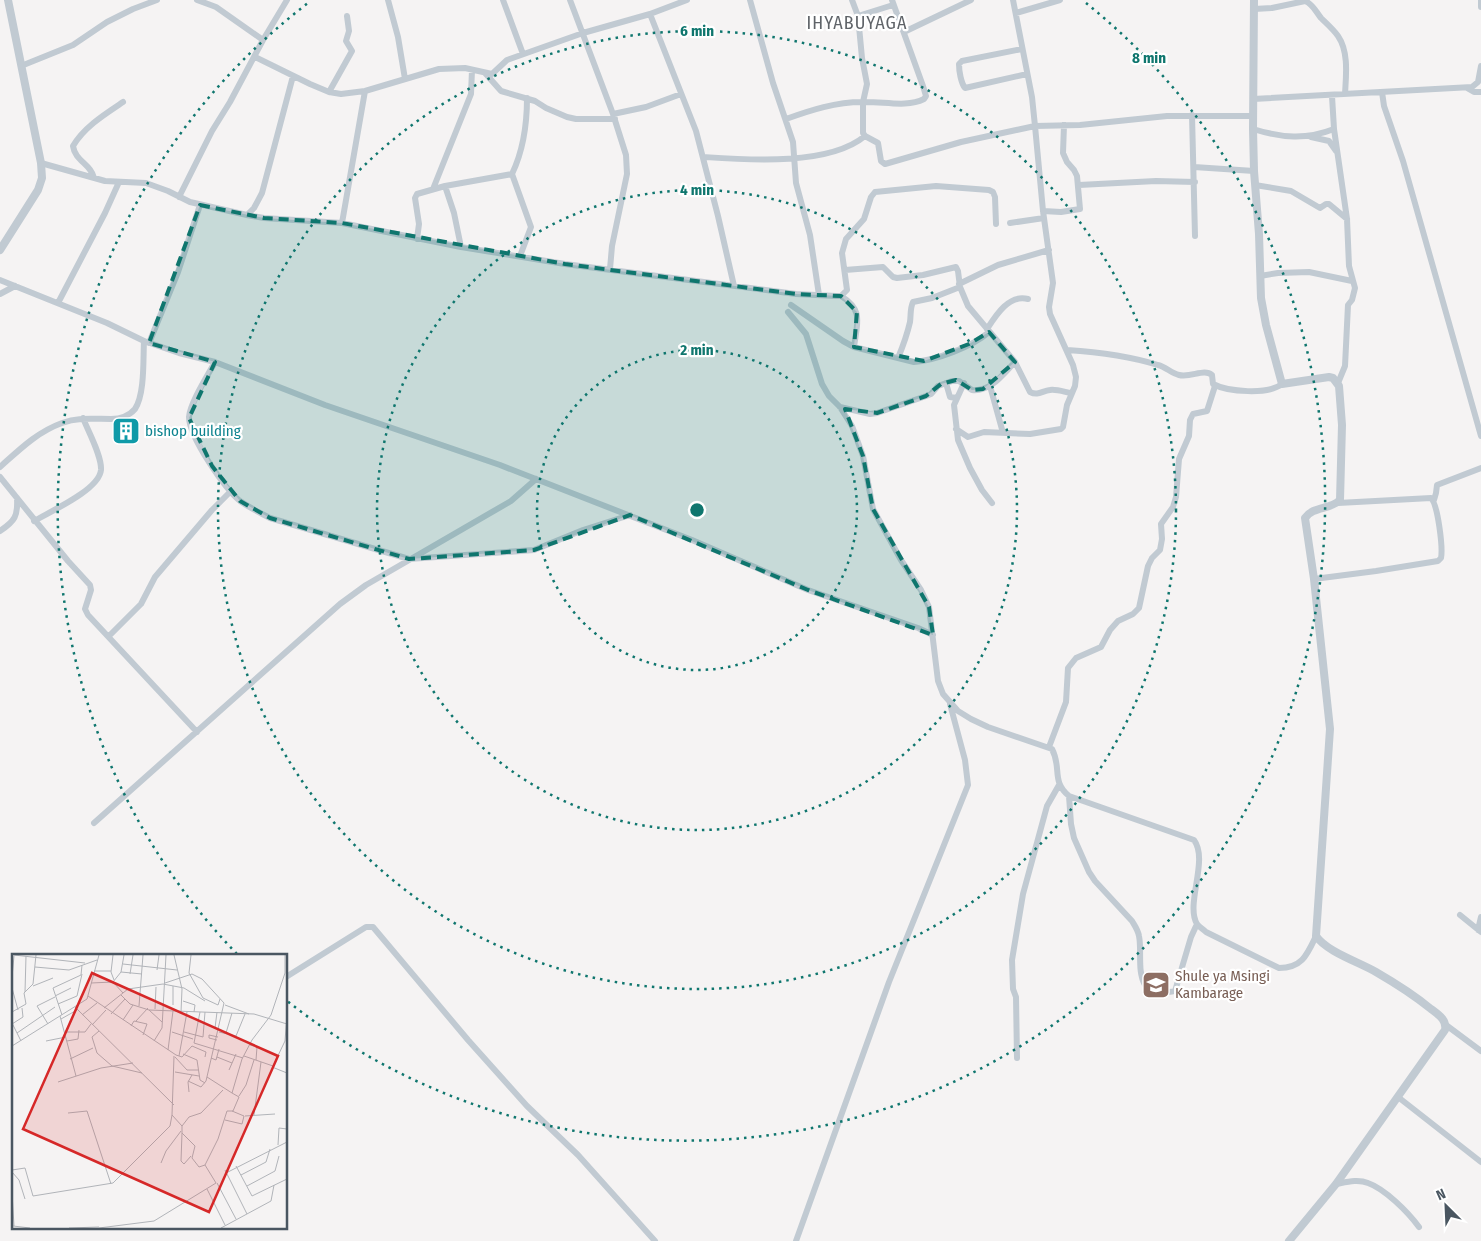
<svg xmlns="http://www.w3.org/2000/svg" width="1481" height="1241" viewBox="0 0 1481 1241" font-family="'Fira Sans Condensed',sans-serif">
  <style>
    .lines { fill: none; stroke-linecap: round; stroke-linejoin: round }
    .minor { stroke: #c1cad2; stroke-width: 6 }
    .tertiary { stroke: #c1cad2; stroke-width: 8 }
    .marked { fill: #0f766e; fill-opacity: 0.2; stroke: #0f766e; stroke-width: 4; stroke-dasharray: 10 6; stroke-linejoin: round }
    .ring { fill: none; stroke: #0f766e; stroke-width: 2.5; stroke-dasharray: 2.5 5 }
    .labels { text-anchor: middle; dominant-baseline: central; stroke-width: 4.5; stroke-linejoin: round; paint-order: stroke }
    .culture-label { font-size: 15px; fill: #0d838f; stroke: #fff; text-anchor: start }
    .education-label { font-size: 15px; fill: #785e54; stroke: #fff; text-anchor: start }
    .quarter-label { font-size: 18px; letter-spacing: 1px; fill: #5f6368; stroke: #fff }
    .inset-road { fill: none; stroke: #b1b4b9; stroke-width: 1 }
    .view { fill: #d62828; fill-opacity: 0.15; stroke: #d62828; stroke-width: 2.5 }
    .inset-edge { fill: none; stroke: #4a5661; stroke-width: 2.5 }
    .centre { fill: #0f766e; stroke: #fff; stroke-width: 2.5 }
    .ring-label { font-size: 15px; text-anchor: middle; font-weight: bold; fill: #0f766e; stroke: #fff; stroke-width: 4.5; stroke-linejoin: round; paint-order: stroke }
  </style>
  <rect width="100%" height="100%" fill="#f5f3f3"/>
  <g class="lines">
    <path class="minor" d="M197,0L216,7L263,40
      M388,0L398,37L405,79
      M503,0L523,54
      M570,0L613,114L626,155L627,174L612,246L610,269
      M750,0L773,83L793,142L796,183L810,235L819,295
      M852,0L858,16L862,58L867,84L863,102V133L865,136L878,143L881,161L885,164L961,142L1035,126L1080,125L1167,116H1253
      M1481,0V7
      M1254,9L1272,8L1305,1C1313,4 1316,12 1321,18C1327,24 1333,29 1338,36C1349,52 1346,76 1345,94
      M1016,13L1060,0
      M650,14L696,131L718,216L734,286
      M858,16L893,5
      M904,32L971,0
      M1022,49L962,61L959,64C959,71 961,83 965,88L1027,74
      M255,57L310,84L329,92L341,94L365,91L439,69L465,68L492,74L507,60L583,33L650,14L687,0
      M21,66L73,45L107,22L133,9L157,0
      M485,73L501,91L535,101L546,108L567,117L576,119H615
      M1467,88L1474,92H1481
      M329,92L352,51L346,41L349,31L347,16
      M1382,92L1384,106L1403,161L1481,436
      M1332,96L1334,129L1347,219L1349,266L1355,288L1352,300L1348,305L1345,366L1338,383
      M1253,99L1472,87L1478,82L1481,66
      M613,114L646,107L681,94
      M1192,115L1195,236
      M786,119C811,110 836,102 862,102C883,101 906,108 924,99L926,96L923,86L892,0
      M1253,129C1282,138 1306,140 1334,129
      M1311,137L1329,141L1336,151
      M704,157C748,160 829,166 865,136
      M41,163L105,181L146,183L168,191L190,202L247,215L264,218L342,223L461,247L565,264L796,294L836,296H841L847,290L842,253L846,239L864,219L871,197L875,192L936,186L989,190L993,192L995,197L996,224
      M1194,167L1254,171
      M512,174C523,151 527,124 527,98
      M94,178C91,164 75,161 73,146C84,127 105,114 123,102
      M1079,185L1156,181L1195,182
      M1255,185L1291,191L1320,208L1326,204H1329L1347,219
      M445,186L454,213L461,247
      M433,189L471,94L472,70
      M179,197L212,131L230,102L263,40L287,0
      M1043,211L1061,212L1080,209L1077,176L1074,170L1067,162L1063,153L1064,125
      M247,215L254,208L262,193L293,76
      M342,223L365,91
      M1010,223L1044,218
      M417,239L419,224L415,198L417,194L445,186L512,174L531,227L520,256
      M845,270L883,267L893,277L897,278L923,275L956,267L958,271L960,287L968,306L1015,362L1030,392C1038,396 1042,391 1050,390C1056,389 1065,392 1071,393
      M1260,276L1278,273L1309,272L1352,281
      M0,280L107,323L144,341L179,353L215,362L325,405L500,465L692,540L808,590L918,628L933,635
      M959,284L998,265L1049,250
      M0,294L15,286
      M841,296C864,310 857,323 854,347
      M58,303L105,213L119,182
      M791,305L843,341L854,347L914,362C936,360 972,347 989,332
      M788,312L806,334L822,384L829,396L840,407L852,426L863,456L873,509L901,560L921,590L929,607L938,681L943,694L958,711L971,719L988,727L1052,749C1062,768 1051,781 1069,796L1194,840C1209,860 1185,904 1197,924C1199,927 1203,929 1206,932L1279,968C1302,968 1307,955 1316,936
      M987,329C996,315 1009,294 1028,299
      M149,343L178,272L200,205
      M1067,350C1097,352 1129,356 1158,365C1166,367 1171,373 1179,375C1191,378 1204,368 1212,375L1213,384C1228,392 1268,395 1282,384
      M898,358C903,346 907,335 910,322C911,315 910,308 913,302L932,298L960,287
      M215,362C208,375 190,403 189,417C189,437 225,489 240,501C250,508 260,513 270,518L409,559L534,550L583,530L630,515
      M946,383L950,397L957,398
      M964,383L954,405L958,440L970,468L982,490L992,503
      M990,386L1003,433
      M840,407L870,414L877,413L926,396L931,394L938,386L952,381H959L972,390C991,392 1003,374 1015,362
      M956,429L968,437L984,432L1030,434L1061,429L1063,427L1067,405L1075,386L1076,377L1073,365L1050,314L1049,307L1053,283L1043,211L1035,126L1032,97L1013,0
      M0,467C19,450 37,432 62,423C78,417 94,419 111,419C119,419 129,416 135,409C145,394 143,359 144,341
      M0,477L68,561L90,585L91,590L85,609L88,615L197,732
      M1434,500L1436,493L1437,485L1481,468
      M34,521C51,511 99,490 101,470C102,456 88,431 83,418
      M0,531C15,521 18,516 17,498
      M1314,579L1376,571L1438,561L1441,558C1443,548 1438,505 1431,498L1338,503
      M109,636L141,604L155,577L212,510L230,492
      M1049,747L1066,702L1068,668L1076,658L1101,647L1110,630L1118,621L1133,614L1139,608L1148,566L1152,558L1160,550L1162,539L1161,524L1173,507L1176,497L1179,459L1189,436L1190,420L1193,414L1207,411L1215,386
      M1069,796L1071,824L1074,838L1089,872L1095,881L1132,921C1135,926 1138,930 1139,936C1142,951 1137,971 1145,985C1154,989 1165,994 1175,991L1191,937L1197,924
      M94,823L340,604L366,585L511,501L536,479
      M1460,915L1481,932
      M1478,930L1481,917
      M286,977L366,927H373L468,1040L527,1106L578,1155L655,1241
      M1446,1025L1481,1051
      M1017,1058L1016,997L1013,989L1012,960L1023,894L1047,806L1059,785
      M1398,1097L1481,1162
      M1336,1184C1347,1182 1358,1179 1368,1183C1385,1189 1408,1212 1419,1227
      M796,1241L889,982L968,785L965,760L950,704"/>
    <path class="tertiary" d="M1254,0L1253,129L1254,171L1259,234L1261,298L1266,325L1282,384L1329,377L1333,378L1339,386L1342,425L1340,500C1330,510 1313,506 1305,518L1314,579L1330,729L1316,936C1327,952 1359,962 1376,972C1395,983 1414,995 1431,1009C1439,1015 1447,1020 1445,1030L1336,1184L1289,1241
      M0,250L38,190L42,178L41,163L8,0"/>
  </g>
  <path class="marked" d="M200,205L264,218L342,223L565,264L796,294L841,296L857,312L854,347L924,361L969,344L989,332L1015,362L983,389L972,390L956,380L941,384L926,396L877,413L845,409L863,456L873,509L929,607L933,635L808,590L630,515L534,550L409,559L270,518L240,501L212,466L189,418L215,362L149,343Z"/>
  <g class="ring">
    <circle cx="697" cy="510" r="160"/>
    <circle cx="697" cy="510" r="320"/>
    <circle cx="697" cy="510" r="479"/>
    <path d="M237 954A639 639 0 0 1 308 3M1086 3A639 639 0 1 1 286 1000"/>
  </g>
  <defs>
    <symbol id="building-square" viewBox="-11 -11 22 22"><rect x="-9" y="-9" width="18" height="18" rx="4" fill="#0f9aa8" stroke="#fff"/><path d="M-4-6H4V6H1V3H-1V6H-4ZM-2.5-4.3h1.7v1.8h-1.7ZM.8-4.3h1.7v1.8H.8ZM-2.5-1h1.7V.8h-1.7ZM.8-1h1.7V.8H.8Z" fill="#fff"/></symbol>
    <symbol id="school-square" viewBox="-11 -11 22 22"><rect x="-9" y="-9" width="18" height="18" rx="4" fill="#8d6e63" stroke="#fff"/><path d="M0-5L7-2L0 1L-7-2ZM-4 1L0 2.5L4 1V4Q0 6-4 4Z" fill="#fff"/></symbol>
  </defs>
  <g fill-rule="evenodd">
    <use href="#building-square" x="110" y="415" width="32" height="32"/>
    <use href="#school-square" x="1140" y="969" width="32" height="32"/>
  </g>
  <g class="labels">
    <g class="culture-label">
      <text x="145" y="431">bishop building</text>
    </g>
    <g class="education-label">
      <text x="1175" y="976">Shule ya Msingi<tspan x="1175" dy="17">Kambarage</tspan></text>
    </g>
    <g class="quarter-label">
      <text x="857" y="23">IHYABUYAGA</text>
    </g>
  </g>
  <g transform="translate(12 954)">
    <rect width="275" height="275" fill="#f5f3f3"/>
    <path class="inset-road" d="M2,1L73,9M101,1L99,18L102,26M162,1L170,35L169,58M179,1L177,19L191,44L206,51L208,45M111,10L165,16M23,13L57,16L85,6M145,16L147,1M82,17H99M109,18L130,20M118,20L121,1M0,23L2,2M101,28L109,18L112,1M79,29L101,28L111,39M153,29L180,20L190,25L212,49L194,127L189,133L176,127M21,32L41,24M161,32V51M0,34L6,56M13,38L14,2M109,41L118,50L137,56L242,60L275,70M43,42L59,34M76,42L164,101L170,103L180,92L194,98L193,103M171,47L183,51L182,58M46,50L65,42L70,20M213,51L237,60M127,52L131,1M63,53L162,151M92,54L116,35L151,30L172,34L193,47M143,55L144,33M137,56L150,68M0,58L14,50L12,39L21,30L24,1M188,58L182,89L231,104M99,60L113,45M50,61L41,34L69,21L70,11M70,61L85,49M48,62L64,122M49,65L65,56M111,66L121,51M124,67L136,54M0,69L9,87M0,70L11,63L10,54M36,70L25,52L43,43M80,71L94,56M119,72L122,67L135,70L131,81M203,74L205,58M87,77L80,83L85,99L100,112L130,119M53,78H73L79,70M160,78L181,85M172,78L191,83L193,58M207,78L224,82L233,60M5,79L43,53M214,79L220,59M205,86L197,84V81L206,83M34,87L54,83M55,87L66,85L67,76M142,87L150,74L154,1M238,91L245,93L244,106M0,92L75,45L87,1M156,96L161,57M171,100L185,106L188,126L193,129M162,102L160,161L170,172V179L183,192L180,204L187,213L193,211M167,102L175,58M232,102L261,112L273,87L275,61M163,103L175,116H186M205,103L220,109M199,104L204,106L207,95M58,105L81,94M260,113L275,119M217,116L224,100M163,118L187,122M195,123L220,139M46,128L89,114L121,109M177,138L176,128L180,121M227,142L234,131L242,106M56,159L75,157L99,230M242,161L249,108M233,162L263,160M213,166L230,170L232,162L220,157M170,172L177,163L189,159L211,136M170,179L169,207L172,210L179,202M266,191L267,174L275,175M149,209L154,197L169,177M224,212L240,242L275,225M0,216L13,214L21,242L101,229L158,172L160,161M213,216L235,260M0,218L7,226L13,245M214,219L275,188M229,221L254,208L258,195M205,229L224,265M235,232L263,217L267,202M195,235L213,271M0,239L2,272M1,272L18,274M57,274L87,273M87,274L142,267L204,229L193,211L206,185L215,157H221L227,143L220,139L230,105L240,86L259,61L273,19V1M209,274L259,247L262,231"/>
    <path class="view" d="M80,19L266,102L197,258L11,175Z"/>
    <rect width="275" height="275" class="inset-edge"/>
  </g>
  <circle cx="697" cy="510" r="8" class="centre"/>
  <g class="ring-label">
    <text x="697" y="36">6 min</text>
    <text x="1149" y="63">8 min</text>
    <text x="697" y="195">4 min</text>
    <text x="697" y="355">2 min</text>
  </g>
  <g transform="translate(1446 1206) rotate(336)" stroke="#ffffff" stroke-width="4" paint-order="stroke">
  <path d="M0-4L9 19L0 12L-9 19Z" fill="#4a5661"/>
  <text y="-8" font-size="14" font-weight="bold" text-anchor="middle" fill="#4a5661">N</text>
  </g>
</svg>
